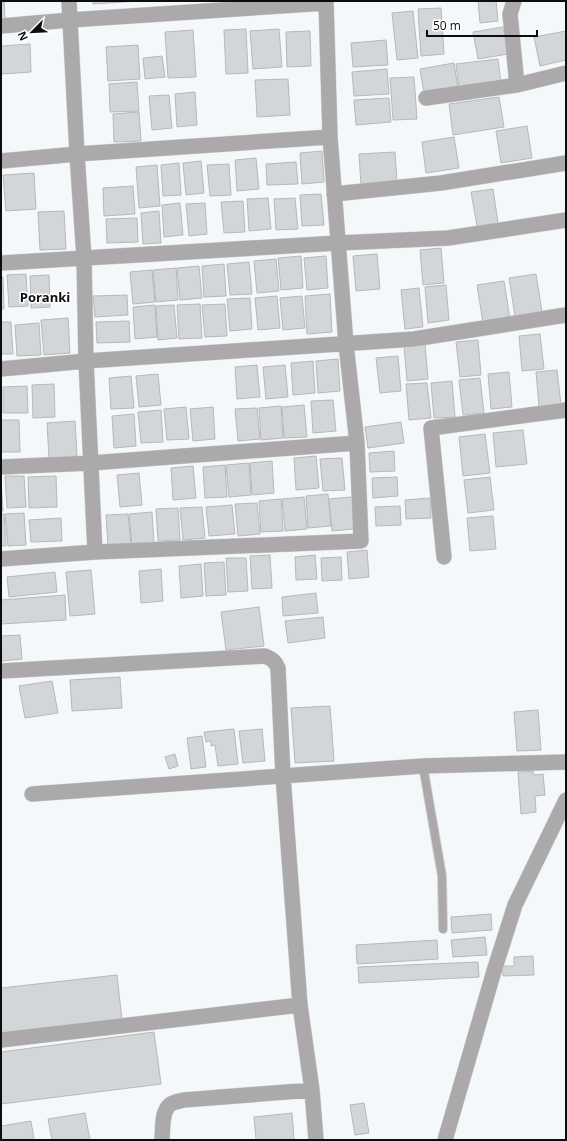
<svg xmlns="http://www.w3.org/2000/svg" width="567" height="1141" viewBox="0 0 567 1141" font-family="'Open Sans',sans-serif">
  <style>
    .building { fill: #d3d6d9; stroke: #b6b8bb }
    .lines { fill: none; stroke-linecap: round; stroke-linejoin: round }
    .lane-casing { stroke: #d0d2d5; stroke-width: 10 }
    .street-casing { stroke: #d0d2d5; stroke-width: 16 }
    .lane { stroke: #aba9a9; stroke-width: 8 }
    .street { stroke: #aba9a9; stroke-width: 15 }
    .labels { text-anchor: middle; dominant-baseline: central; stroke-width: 3; stroke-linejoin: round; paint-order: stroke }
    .quarter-label { font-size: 13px; font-weight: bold; fill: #0c0d0e; stroke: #fff }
  </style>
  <rect width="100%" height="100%" fill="#f5f8fb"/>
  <path class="building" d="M1,1H4L5,19H1Z
    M93,1H138L93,4Z
    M478,1H496L498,21L480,23Z
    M441,8L444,54L421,56L418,9Z
    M413,11L418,58L397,60L392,13Z
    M503,27L508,54L478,59L473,32Z
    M246,29L248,73L226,74L224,30Z
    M279,29L282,67L253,69L250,31Z
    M193,30L196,77L168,78L165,32Z
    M310,31L311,66L287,67L286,32Z
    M566,31V60L540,66L534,37Z
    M386,40L388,65L353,67L351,43Z
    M30,44L31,72L1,74V46Z
    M138,45L140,79L108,81L106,47Z
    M162,56L165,77L145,79L143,58Z
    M498,59L501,83L459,88L456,64Z
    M454,63L458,89L424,94L420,69Z
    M387,69L389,94L354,96L352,72Z
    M414,77L417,119L393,120L390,78Z
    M288,79L290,115L257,117L255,80Z
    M137,82L139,111L110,112L109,84Z
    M195,92L197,125L177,127L175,94Z
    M169,95L172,128L152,130L149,96Z
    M499,97L504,127L453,135L449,104Z
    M389,98L391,122L356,125L354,100Z
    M139,112L141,141L114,142L113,114Z
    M527,126L532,158L501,163L496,131Z
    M454,137L459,168L426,173L422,142Z
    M322,151L324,182L302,184L300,153Z
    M395,152L397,183L361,185L359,154Z
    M256,158L259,189L237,191L235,160Z
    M201,161L204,193L186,195L183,163Z
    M296,162L298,184L267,185L266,164Z
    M179,163L181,195L163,196L161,165Z
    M229,164L231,195L210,196L207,165Z
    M157,165L160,206L139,208L136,167Z
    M34,173L36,209L6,211L3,175Z
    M133,186L135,214L104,216L103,188Z
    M493,189L498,223L477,226L471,192Z
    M321,194L324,225L302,226L300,195Z
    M268,198L271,229L249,231L247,199Z
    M295,198L298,229L276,230L274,199Z
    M243,201L245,232L224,233L221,202Z
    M180,203L183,235L164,237L162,205Z
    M205,203L207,234L189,236L186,204Z
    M64,211L66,249L40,250L38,212Z
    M159,211L161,243L143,244L141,213Z
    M137,218L138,242L107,243L106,219Z
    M441,248L444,283L423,285L420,250Z
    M377,254L380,289L356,291L353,256Z
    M301,256L303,288L281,290L278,258Z
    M326,256L328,288L307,290L304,258Z
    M276,259L279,291L257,293L254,261Z
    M249,262L252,294L230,295L227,264Z
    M224,264L226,296L204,297L202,266Z
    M199,266L202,298L180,300L177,268Z
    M176,268L178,300L156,302L153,270Z
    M152,270L155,302L133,304L130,272Z
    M26,274L28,306L9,307L7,275Z
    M536,274L542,312L515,316L509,278Z
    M49,275L50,307L31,308L30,276Z
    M1,277H3L4,309H1Z
    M504,281L510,319L483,323L477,285Z
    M446,285L449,320L428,323L425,287Z
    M419,288L423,327L405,329L401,290Z
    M330,294L332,332L307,334L305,296Z
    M127,295L128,315L95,317L93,296Z
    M277,296L280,328L258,330L255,298Z
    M302,296L305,328L283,330L280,298Z
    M250,298L252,329L230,331L227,299Z
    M200,304L202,338L179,339L177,305Z
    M225,304L227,336L205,337L202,305Z
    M155,305L157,337L135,339L133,307Z
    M174,305L177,338L158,340L156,306Z
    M68,318L70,353L44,355L41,320Z
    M129,321L130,342L97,343L96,322Z
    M1,322H11L13,354H1Z
    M39,323L41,355L17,356L15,325Z
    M540,334L544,369L522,371L519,336Z
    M478,340L481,375L460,377L456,342Z
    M425,344L428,379L407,381L404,346Z
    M398,356L401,391L380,393L376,358Z
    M338,359L340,391L318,393L316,361Z
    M313,361L315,393L293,395L291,363Z
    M257,365L260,397L237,399L235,367Z
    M285,365L288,397L266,399L263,367Z
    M557,370L561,405L539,407L536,372Z
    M509,372L512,407L491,409L488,374Z
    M158,374L161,405L139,407L136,376Z
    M131,376L134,408L111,409L109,378Z
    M480,378L484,413L463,415L459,380Z
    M452,381L455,417L434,418L431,383Z
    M427,383L431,418L409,420L406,384Z
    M54,384L55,417L33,418L32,385Z
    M27,386L28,413H3V387Z
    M333,400L336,431L313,433L311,401Z
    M304,405L307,437L284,438L282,407Z
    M281,406L283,438L261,440L259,408Z
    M186,407L189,439L167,440L164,409Z
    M213,407L215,439L193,441L190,409Z
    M257,408L260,439L238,441L235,409Z
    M161,410L163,442L141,443L138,412Z
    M134,414L136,446L114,448L112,416Z
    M1,420H19L20,452H1Z
    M75,421L77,456L49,458L47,423Z
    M401,422L404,443L368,448L365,427Z
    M523,430L527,464L496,467L493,433Z
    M485,434L490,473L463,476L459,437Z
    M394,451L395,471L370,472L369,453Z
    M316,456L319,488L296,490L294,458Z
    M342,458L345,490L323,491L320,459Z
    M272,461L274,493L252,495L250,463Z
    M249,463L251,495L229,497L226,465Z
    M225,465L227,497L205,498L203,467Z
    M193,466L196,498L173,500L171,468Z
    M139,473L142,505L120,507L117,475Z
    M5,476H24L26,507L7,508Z
    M56,476L57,507L29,508L28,477Z
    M397,477L398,496L373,498L372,478Z
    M490,477L494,510L468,513L464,480Z
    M1,479L3,511H1Z
    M328,494L331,526L308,528L306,496Z
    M304,497L307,529L285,531L282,499Z
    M352,497L354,529L332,531L329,499Z
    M430,498L431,518L406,519L405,500Z
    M281,499L283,531L261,532L259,501Z
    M257,503L260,534L238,536L235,504Z
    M232,505L235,534L209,536L206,507Z
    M400,506L401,525L376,526L375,507Z
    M202,507L205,538L183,540L180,508Z
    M178,508L180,540L158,541L156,509Z
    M152,512L154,544L132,546L129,514Z
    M24,513L26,545L8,546L5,514Z
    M1,514H4L6,546H1Z
    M128,514L131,545L108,547L106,515Z
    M493,516L496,549L470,551L467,518Z
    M61,518L62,541L31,542L29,520Z
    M367,550L369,577L349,579L347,552Z
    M270,555L272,588L252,589L250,556Z
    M315,555L317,579L296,580L295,557Z
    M341,557L342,580L322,581L321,558Z
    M226,558H246L248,591L228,592Z
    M224,562L226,595L206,596L204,563Z
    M201,564L203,596L181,598L179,566Z
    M161,569L163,601L141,603L139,571Z
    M91,570L95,614L70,616L66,572Z
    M55,572L57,592L9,597L7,577Z
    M316,593L318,613L283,616L282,597Z
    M65,595L66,620L1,624V600Z
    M259,607L264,646L226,650L221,612Z
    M323,617L325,638L288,643L285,621Z
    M20,635L22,659L2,661L1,636Z
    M120,677L122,708L72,711L70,680Z
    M52,681L58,713L25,718L19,686Z
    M330,706L334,761L295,763L291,708Z
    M538,710L541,750L517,751L514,712Z
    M234,729L238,764L218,766L215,745L211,746V741L206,742L204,732Z
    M262,729L265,761L243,763L239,731Z
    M202,736L206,767L191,769L187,738Z
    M175,754L178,766L169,769L165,757Z
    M533,771L534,775L543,774L545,795L535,796L536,812L521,814L518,772Z
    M491,914L492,930L452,933L451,917Z
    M485,937L487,955L453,957L451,940Z
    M437,940L438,959L357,964L356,945Z
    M533,956L534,975L503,976L502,966H514V957Z
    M478,962L479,977L359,983L358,967Z
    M117,975L122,1020L1,1033V988Z
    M154,1032L161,1084L1,1104V1052Z
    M364,1103L369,1133L355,1135L350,1105Z
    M85,1113L90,1140H52L48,1119Z
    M292,1113L294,1140H256L254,1117Z
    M31,1121L34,1140H1V1126Z"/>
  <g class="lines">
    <defs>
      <path id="lane" d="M423,766L442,876L443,929"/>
      <path id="street" d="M69,1L77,154L330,137
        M514,1L510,14L517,85
        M1,26L70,20L326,3
        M426,98L517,85L566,73
        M1,161L77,154L84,258L86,361L95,552
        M334,194L441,183L566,163
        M1,263L338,243L448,238L566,220
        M1,369L86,361L414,339L566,315
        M1,467L91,463L357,443
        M444,557L431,428L566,410
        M1,559L95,552L361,541L357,443L346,344L330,137L326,1
        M1,671L265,656C272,659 275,661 278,668L283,776L300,1005L312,1090L316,1140
        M32,794L423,766L566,762
        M1,1040L300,1005
        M162,1140C163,1130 161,1110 171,1104C174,1102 180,1101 184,1100L312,1090
        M445,1140L494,971L515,905L566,800"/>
    </defs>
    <use href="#lane" class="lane-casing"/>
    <use href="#street" class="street-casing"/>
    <use href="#lane" class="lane"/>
    <use href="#street" class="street"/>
  </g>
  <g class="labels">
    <g class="quarter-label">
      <text x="45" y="297">Poranki</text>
    </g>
  </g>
  <rect width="567" height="1141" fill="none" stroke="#0c0d0e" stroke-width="4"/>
  <g transform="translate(32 32) rotate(246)" stroke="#ffffff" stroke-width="3" paint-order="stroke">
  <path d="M0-3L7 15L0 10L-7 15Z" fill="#0c0d0e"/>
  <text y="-6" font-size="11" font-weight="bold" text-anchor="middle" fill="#0c0d0e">N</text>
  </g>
  <path d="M427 30v6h110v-6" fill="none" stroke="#0c0d0e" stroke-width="2"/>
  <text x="433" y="30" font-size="12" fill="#0c0d0e" stroke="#ffffff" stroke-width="3" paint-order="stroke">50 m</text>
</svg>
